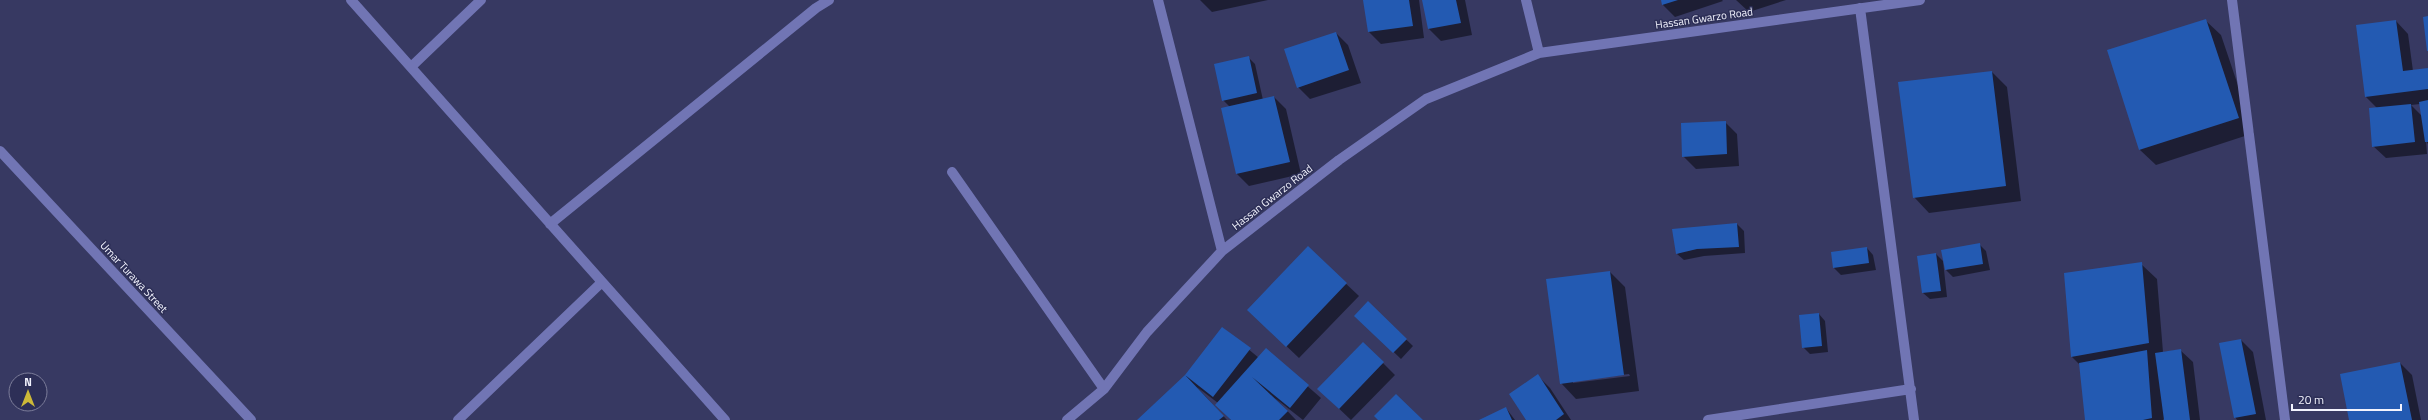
<svg xmlns="http://www.w3.org/2000/svg" width="2428" height="420" viewBox="0 0 2428 420" font-family="'Titillium Web',sans-serif">
  <style>
    .shadow { fill: #0007; fill-rule: evenodd }
    .building { fill: #235ab2 }
    .lines { fill: none; stroke-linecap: round; stroke-linejoin: round }
    .street { stroke: #7175b4; stroke-width: 10 }
    .labels { text-anchor: middle; dominant-baseline: central; stroke-width: 3; stroke-linejoin: round; paint-order: stroke }
    .street-label { font-size: 11px; fill: #f2f3fe; stroke: #2d2f57 }
  </style>
  <rect width="100%" height="100%" fill="#373962"/>
  <path class="shadow" d="M1200,0H1268L1212,12Z
    M1364,0H1419L1424,38L1381,44L1369,32Z
    M1423,0H1465L1472,35L1441,41L1429,29Z
    M1662,0H1722L1723,1L1675,17L1663,5Z
    M1736,0H1786L1749,12Z
    M2205,20L2221,35L2254,133L2156,165L2140,150L2108,51Z
    M2396,21L2408,34L2413,71L2428,69V144L2426,141L2427,154L2386,158L2373,146L2377,108L2366,97L2358,26ZM2420,104L2422,116L2411,105Z
    M1336,33L1348,45L1361,83L1310,99L1298,87Z
    M1249,58L1255,64L1263,100L1274,97L1286,109L1301,174L1249,186L1237,174L1230,107L1223,100Z
    M1992,72L2007,87L2021,201L1929,213L1914,197Z
    M1725,122L1737,134L1739,166L1696,169L1683,156Z
    M1737,224L1744,231L1745,253L1704,256L1684,260L1677,254Z
    M1979,244L1986,251L1990,270L1953,277L1946,270Z
    M1308,248L1359,296L1299,358L1261,322Z
    M1867,248L1873,255L1876,270L1841,275L1834,268L1832,253Z
    M1936,254L1943,261L1947,297L1930,299L1923,293Z
    M2141,264L2157,279L2163,352L2180,350L2193,362L2200,420H2165V418L2163,420H2086L2080,365L2072,357L2065,274Z
    M1610,272L1625,287L1639,391L1576,399L1561,383ZM1629,374L1630,376L1573,383V381Z
    M1368,303L1413,346L1401,359L1356,316Z
    M1819,314L1825,321L1828,352L1810,354L1803,347Z
    M1223,328L1259,358L1266,350L1321,398L1303,420L1275,398L1296,420H1231L1216,405L1218,403L1197,387L1227,420H1139L1186,376Z
    M2241,340L2253,352L2266,420H2237L2235,417Z
    M1383,363L1395,375L1351,420L1331,401Z
    M2400,363L2412,375L2421,420H2350Z
    M1537,375L1550,388L1571,420H1527Z
    M1506,408L1515,420H1481Z"/>
  <path class="building" d="M1363,0H1409L1413,26L1368,32Z
    M1422,0H1456L1461,23L1428,29Z
    M1661,0H1678L1662,5Z
    M2428,16V51H2427L2423,17Z
    M2206,19L2239,118L2139,150L2107,50Z
    M2396,20L2403,71L2428,68V89L2365,97L2356,25Z
    M1336,32L1349,70L1297,88L1284,49Z
    M1249,56L1257,93L1222,101L1214,64Z
    M1992,71L2006,186L1913,198L1898,82Z
    M1274,96L1290,162L1236,174L1221,108Z
    M2428,100V142H2425L2419,102Z
    M2411,104L2415,142L2372,147L2369,108Z
    M1726,121L1727,154L1682,157L1681,123Z
    M1737,223L1739,247L1697,249L1676,254L1672,229Z
    M1980,243L1983,264L1945,270L1941,250Z
    M1308,246L1347,283L1286,347L1247,310Z
    M1867,247L1869,263L1833,268L1831,252Z
    M1936,253L1941,291L1922,293L1917,256Z
    M2142,262L2149,343L2071,357L2064,273Z
    M1610,271L1624,375L1560,384L1546,279Z
    M1368,301L1407,339L1393,353L1354,316Z
    M1819,313L1822,346L1802,348L1799,315Z
    M1222,327L1251,348L1213,397L1185,375Z
    M2241,339L2256,414L2234,418L2219,343Z
    M1363,342L1384,362L1339,409L1317,389Z
    M1266,348L1309,385L1290,408L1252,377L1288,411L1279,420H1231L1215,405Z
    M2181,349L2190,420H2164L2155,353Z
    M2147,350L2152,418L2143,420H2085L2079,363Z
    M2400,362L2412,420H2349L2340,374Z
    M1538,374L1564,414L1556,420H1526L1509,394Z
    M1185,375L1224,416L1219,420H1137Z
    M1396,394L1423,420H1378L1374,416Z
    M1506,407L1512,420H1479Z"/>
  <g class="lines">
    <path class="street" d="M351,0L725,420
      M1158,0L1222,251
      M1526,0L1539,53
      M2232,0L2285,420
      M1860,8L1914,420
      M411,67L481,0
      M0,151L251,420
      M952,172L1104,389
      M550,224L816,8L829,0
      M458,420L602,282
      M1067,420L1104,389L1147,332L1222,251L1339,160L1426,99L1539,53L1920,0
      M1708,420L1911,389"/>
  </g>
  <g class="labels">
    <g class="street-label">
      <text transform="translate(1704 18) rotate(-8)">Hassan Gwarzo Road</text>
      <text transform="translate(1272 197) rotate(-38)">Hassan Gwarzo Road</text>
      <text transform="translate(134 277) rotate(47)">Umar Turawa Street</text>
    </g>
  </g>
  <g transform="translate(28 392)"><circle r="19" fill="#2d2f57" stroke="#7c7d9a"/>
  <path d="M0-3L7 15L0 10L-7 15Z" fill="#cdb938"/>
  <text y="-6" font-size="11" font-weight="bold" text-anchor="middle" fill="#f2f3fe">N</text>
  </g>
  <path d="M2292 404v6h109v-6" fill="none" stroke="#f2f3fe" stroke-width="2"/>
  <text x="2298" y="404" font-size="12" fill="#f2f3fe" stroke="#2d2f57" stroke-width="3" paint-order="stroke">20 m</text>
</svg>
